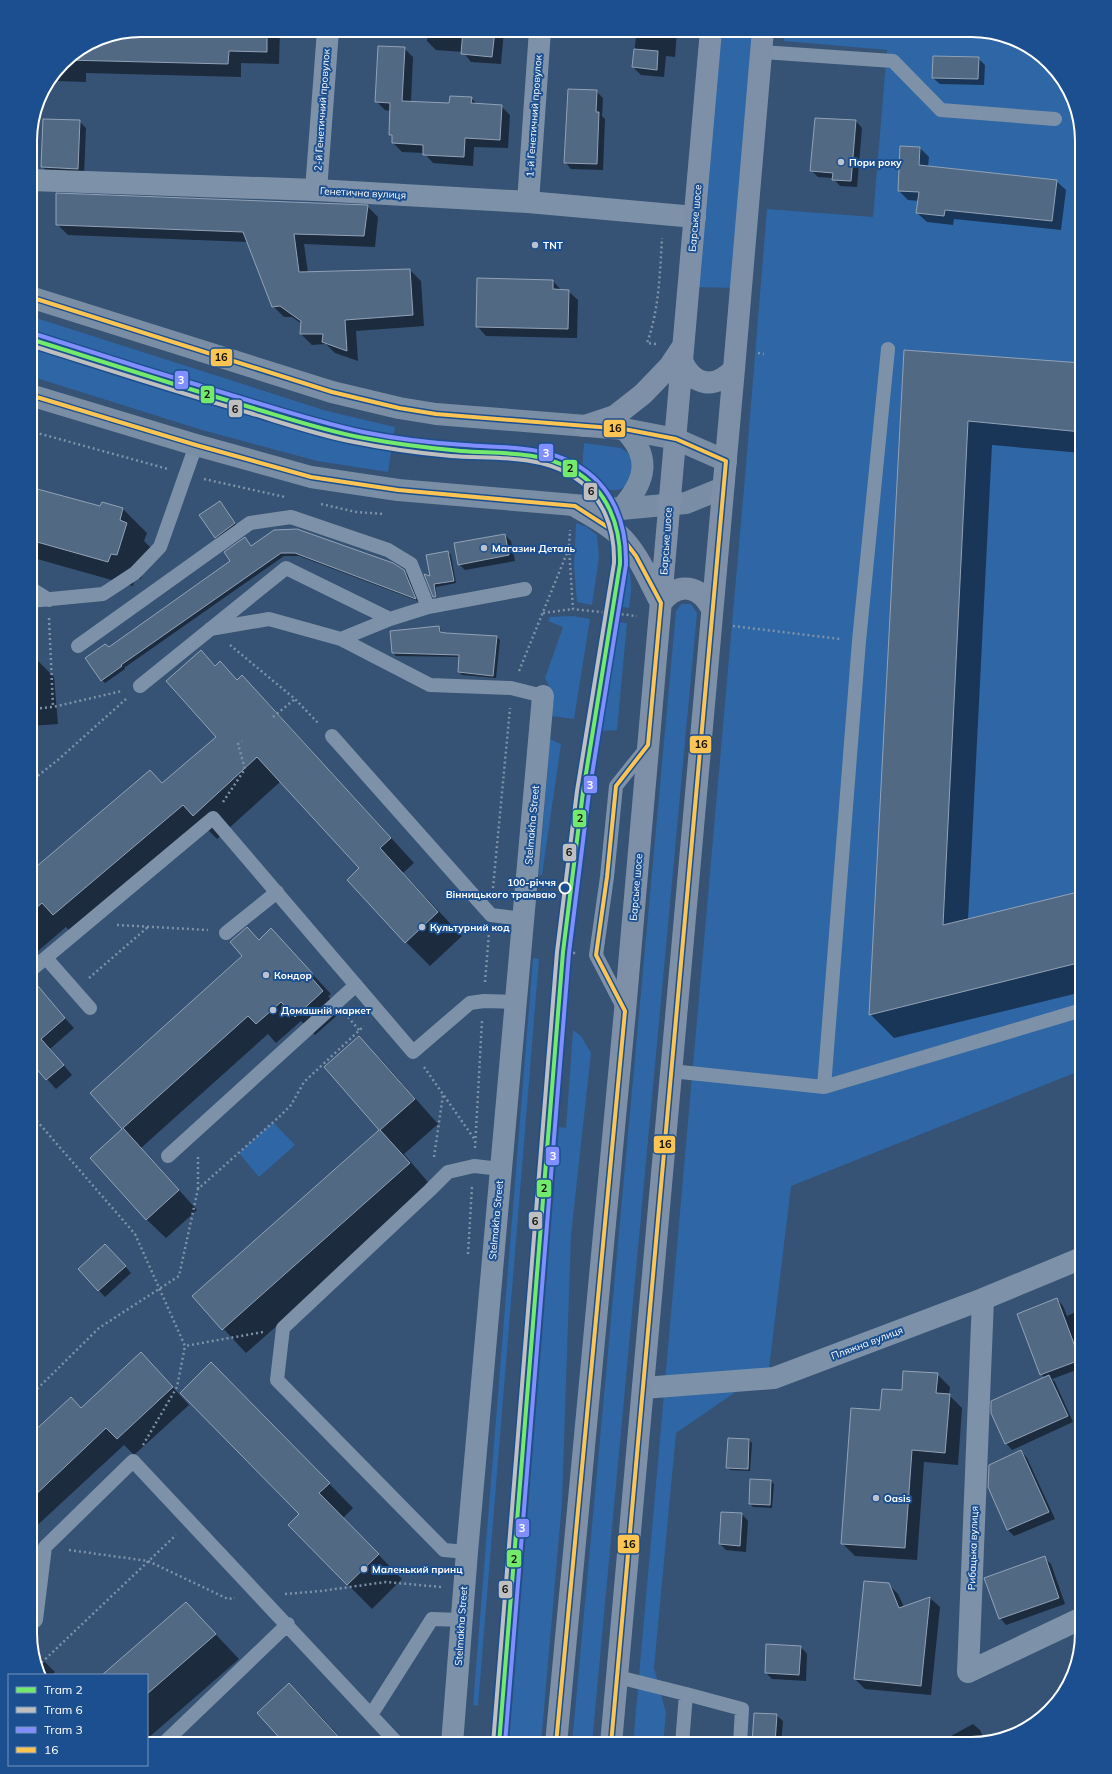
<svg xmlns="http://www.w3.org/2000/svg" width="1112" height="1774" viewBox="0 0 1112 1774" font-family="Mulish,sans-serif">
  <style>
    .green { fill: #2f66a5 }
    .shadow { fill: #0007 }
    .building { fill: #526984; stroke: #92a2b6 }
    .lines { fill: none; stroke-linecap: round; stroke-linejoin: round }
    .path { stroke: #7d92a8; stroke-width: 2.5; stroke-dasharray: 2 3; stroke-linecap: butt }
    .service { stroke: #7d92a8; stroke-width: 14 }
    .minor { stroke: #7d92a8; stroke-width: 22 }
    .secondary { stroke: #798da4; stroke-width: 22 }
    .trunk { stroke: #7e90a7; stroke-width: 22 }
    .bus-1-casing { stroke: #1b4f8f; stroke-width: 7 }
    .bus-1 { stroke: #fcc553; stroke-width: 4 }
    .tram-1-casing { stroke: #1b4f8f; stroke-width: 7 }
    .tram-2-casing { stroke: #1b4f8f; stroke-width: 7 }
    .tram-3-casing { stroke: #1b4f8f; stroke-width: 7 }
    .tram-1 { stroke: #74ea6d; stroke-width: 4 }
    .tram-2 { stroke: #bfbfbf; stroke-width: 4 }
    .tram-3 { stroke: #808eff; stroke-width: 4 }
    .poi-dot { fill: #b9c2ce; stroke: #1b4f8f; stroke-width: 1.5 }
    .stop-dot { fill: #1b4f8f; stroke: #fff; stroke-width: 2 }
    .labels { text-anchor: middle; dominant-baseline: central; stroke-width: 4; stroke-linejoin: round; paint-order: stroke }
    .street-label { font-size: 10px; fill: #fff; stroke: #1b4f8f }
    .poi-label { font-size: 10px; font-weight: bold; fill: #fff; stroke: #1b4f8f; text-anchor: start }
    .stop-label { font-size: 10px; font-weight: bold; fill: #fff; stroke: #1b4f8f; text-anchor: end }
    .rim { fill: none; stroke: #fff; stroke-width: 2 }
    .line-badge { stroke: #1b4f8f; stroke-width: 1.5 }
    .badge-label { font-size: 11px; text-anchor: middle; font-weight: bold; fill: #fff }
    .pale-badge-label { font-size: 11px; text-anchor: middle; font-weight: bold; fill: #111 }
  </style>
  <rect width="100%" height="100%" fill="#365274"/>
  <path class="green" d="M711,30H763L741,288L689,287Z
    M785,30H979L1033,49L1070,92L1082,141V1070L791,1186L769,1369L676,1433L654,1668L666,1713L663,1744H633L745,477L767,209L873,217L887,50L784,41Z
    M30,316L327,411L395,427L388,472L317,461L202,430L30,376Z
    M584,443L621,448L627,452L631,458L633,472L625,487L618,490H605L595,479L582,469Z
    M576,523L587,527L597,535L599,557L592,605L577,602L574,566Z
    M624,558C633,575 632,589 629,608L618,606Z
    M681,604H691L697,613L592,1744H572L676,611Z
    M573,616L590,619L574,719L552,716L554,696L545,678L563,627L548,621L550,617Z
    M617,622L627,623L617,730L602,731L603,701Z
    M550,739L561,744L542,875H539Z
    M533,958L539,959L478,1706L473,1705Z
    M573,1030L581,1036L591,1053L571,1235L562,1502L541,1744H509L559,1127L566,1128Z
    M273,1122L295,1145L259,1177L239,1153Z"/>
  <path class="shadow" d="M141,30H280L279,64L241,63V77L86,73V82L57,81L53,77L63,62L99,38Z
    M428,30H504L501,64L471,62L463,52L436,50L427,41Z
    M575,30H677L675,57L666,56L664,77L641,75L633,67L636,36L578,33Z
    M404,48L413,57L411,102L450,104L471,98L478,105L501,106L510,115L508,148L474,147L473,166L433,163L424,153L402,152L393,143V138L390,134L391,111L385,110L376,101Z
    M978,58L985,65L984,85L940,84L933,78Z
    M596,91L603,98L602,116L605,119L603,170L571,169L565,162Z
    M816,119L856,121L862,128L857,187L840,186L833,178L818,177L811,170Z
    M79,121L86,128L84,175L48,173L42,166Z
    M920,148L929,157L928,167L1056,181L1066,190L1061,230L954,219L953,225L927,222L917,213L919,201L908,200L899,191Z
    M367,206L378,217L375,247L304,244L308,273L410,270L421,281L424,326L356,331L358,361L335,353L326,344L312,345L301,334L302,324L292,317H284L273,306L248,242L68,235L57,224Z
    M553,281L562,291H568L578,300L577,338L486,336L477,326Z
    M905,351L1082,364V453L992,445L968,920L1082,892V992L894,1038L870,1014Z
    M30,488L101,507L123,509L147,533L144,541L151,548L141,579L135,577L133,586L30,557Z
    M223,505L237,526L218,540L215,537Z
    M275,531L404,571L407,574L418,601L299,556H284L124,668L125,669L105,683L102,680L109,648Z
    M505,535L511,541L515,561L465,570L459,564Z
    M448,552L451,555L456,583L436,587L437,600L434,597L431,578Z
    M439,627L441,630L442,634L497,637L500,640L496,678L462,675L459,672L460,657L396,656L393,653Z
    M1082,632V651L1075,639Z
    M200,651L216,666L238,681L242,677L266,701L414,863L403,873L462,936L430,966L406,942L361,868L281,781L217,839L207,829L78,939L66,927L30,958V874L163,784L218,737Z
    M30,653L54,677L58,724L30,726Z
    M247,928L260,940L271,930L331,994L328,996L342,1011L315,1035L301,1021L276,1043L268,1034L141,1148L197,1210L166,1238L146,1219L123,1129L91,1093L243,956Z
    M31,981L74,1028L50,1049L72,1075L56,1089L47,1079Z
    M359,1038L383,1062L438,1124L404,1154L433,1188L246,1353L193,1296L381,1130L325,1067Z
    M112,1251L131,1273L105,1297L79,1269Z
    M1057,1299L1063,1306L1067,1316L1082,1309V1368L1052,1379L1055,1382L1073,1422L1012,1450L1006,1443L1045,1378L1041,1374Z
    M158,1371L189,1405L134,1455L124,1445L30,1532V1437L81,1409Z
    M937,1374L950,1387L949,1395L962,1408L958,1465L924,1462L917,1560L855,1556L842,1543L903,1391Z
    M235,1388L353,1508L343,1518L402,1579L372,1609L289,1525L300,1514Z
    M749,1440L752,1443L750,1471L730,1470L727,1467Z
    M1021,1451L1027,1458L1055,1519L1014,1536L1008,1530L989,1487Z
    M1082,1465V1482L1076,1468Z
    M771,1481L774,1484L772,1508L753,1507L750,1504Z
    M742,1514L748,1521L746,1552L726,1550L720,1544Z
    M1044,1558L1051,1564L1065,1604L1006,1625L1000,1618Z
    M888,1584L898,1594L904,1607L930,1598L940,1607L931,1695L865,1689L855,1679Z
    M186,1603L239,1659L147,1739V1675H104Z
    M801,1647L807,1654L806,1681L772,1679L766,1673Z
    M34,1651L55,1672L51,1675H40Z
    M289,1684L313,1708L346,1744H287Z
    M776,1715L783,1721L781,1744H753Z
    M973,1724L980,1730L985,1741L971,1744H941L940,1742Z"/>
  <path class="building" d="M141,30H267V52L229,51L228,64L66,60L99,38Z
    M463,30H495L492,57L461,54Z
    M378,46L405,47L402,101L449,103L450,96L472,97L471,103L502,105L500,140L465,138L464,157L423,155V145L392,143V135H389L390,103L375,102Z
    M634,49L658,51L657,70L632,67Z
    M933,56L979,57L978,79L932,78Z
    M568,89L597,90L596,112H599L597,164L564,163Z
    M815,118L856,120L851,181L832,180L833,173L810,171Z
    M43,119L80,120L78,169L41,167Z
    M900,146L920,147L919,165L1057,180L1052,221L945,210L944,216L916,213L919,192L898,191Z
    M56,193L368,205L364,236L294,234L299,272L410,269L413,315L345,320L347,351L322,342L323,334H300L301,321L280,306L272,307L243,232L56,225Z
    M477,278L553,280V289L569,290L568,329L476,327Z
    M904,350L1082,363V432L968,421L943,925L1082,891V962L869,1015Z
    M30,487L100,506L102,502L123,508L120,520L127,523L117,555L111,554L108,562L30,540Z
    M220,501L235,523L215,538L199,515Z
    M297,529L393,563L404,570L416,599L295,553H281L121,665L122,666L101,681L85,658L105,644L109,647L230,561L224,552L245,537L251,546L274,530Z
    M505,534L509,555L458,565L454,543Z
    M448,551L454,581L434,584L436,597H433L424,574L430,576L426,555Z
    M439,626L440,632L446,633L497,636L493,676L458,672L459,655L392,653L390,631Z
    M201,650L215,666L220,661L237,680L242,675L391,838L380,848L438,912L405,943L347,880L359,868L257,757L193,816L183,805L53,915L42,903L30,913V872L150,770L162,783L216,737L166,681Z
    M247,927L259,940L271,928L313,974L310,976L323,991L295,1017L281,1002L256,1024L248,1016L123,1128L179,1190L146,1220L90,1158L122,1129L90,1093L242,956L230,942Z
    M30,979H32L65,1018L41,1039L64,1065L46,1080L30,1061Z
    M359,1036L415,1099L380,1130L410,1163L222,1330L192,1296L379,1130L324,1067Z
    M105,1244L126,1266L98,1291L78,1269Z
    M1057,1298L1080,1360L1040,1375L1017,1314Z
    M141,1352L173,1387L117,1439L106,1428L30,1500V1435L71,1397L81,1408Z
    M211,1362L330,1483L319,1493L379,1554L347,1585L288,1525L299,1514L180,1393Z
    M903,1371L938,1373L936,1393L950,1394L945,1453L912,1450L905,1548L841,1544L851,1408L880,1410L882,1389L902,1390Z
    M1049,1375L1068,1416L1005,1444L991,1413V1401Z
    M728,1438L749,1439L748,1469L726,1468Z
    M1021,1450L1049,1512L1007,1530L988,1487L989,1465Z
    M750,1479L771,1480L770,1505L749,1504Z
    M721,1512L742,1513L740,1546L719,1544Z
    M1045,1556L1059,1598L999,1619L984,1578Z
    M864,1581L889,1583L899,1608L930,1597L921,1686L854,1679Z
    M186,1602L216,1634L147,1694V1675H102Z
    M766,1644L801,1646L799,1675L765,1673Z
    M289,1683L345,1744H285L257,1713Z
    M754,1713L777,1714L775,1744H752Z"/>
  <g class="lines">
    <path class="path" d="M656,344L647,343C659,310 660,273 662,238
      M758,353L764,354
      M30,431L168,469
      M204,479L285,497
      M321,504L356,512L385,514
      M569,548L573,609L637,616
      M543,613L573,609
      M49,618L53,707
      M733,626L840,639
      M230,645L295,699L319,724
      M519,671L569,548L570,530
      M30,709L53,707L122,691
      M273,717L295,699
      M30,782L59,759L126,699
      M223,802L245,769L238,744L242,741
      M493,888L510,708
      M117,925L208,930
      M89,978L148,927
      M485,982L489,933
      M348,1017L359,1030
      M424,1067L475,1140
      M30,1113L135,1234L185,1346L263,1332
      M554,1125L571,953H578
      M475,1148L482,1021
      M434,1157L443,1095
      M198,1189V1156
      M468,1254L472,1187
      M30,1396L99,1328L179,1276L198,1189L279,1117L291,1105L304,1082L364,1026
      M143,1445L177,1387L185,1346
      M69,1550L148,1561L228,1599L235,1598
      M285,1594L321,1591L386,1582L441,1587
      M38,1666L176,1535"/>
    <path class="service" d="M761,52L893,61L941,110L1055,119
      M888,349L859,641L824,1087L1082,1010
      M30,588L49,600
      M30,601L103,594L135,573L160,547L196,445
      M428,607L525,589
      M210,629L269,619L341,639L430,685L511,688L543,696
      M341,639L390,619
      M78,646L250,523L291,517L388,550L411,564L428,607L390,619L286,568L140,686
      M332,736L491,915L523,919
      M226,933L277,892
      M46,958L90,1008
      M30,971L213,818L413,1052L470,1003L484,1001L516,1002
      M624,1009L596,955L607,877L616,786L648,746
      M671,1071L824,1087
      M168,1156L356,985
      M467,1552L444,1550L277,1380L283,1328L430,1190L448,1172L474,1166L501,1169
      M30,1625L36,1620L45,1547L133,1461L398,1744
      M618,1677L686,1694L682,1744
      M686,1694L742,1709L740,1744
      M371,1715L432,1619L462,1620
      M163,1744L288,1624"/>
    <path class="minor" d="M30,180L316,190L528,202L695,217
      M316,190L328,30
      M528,202L540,30
      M983,1299L968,1672L1082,1618
      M643,1388L774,1378L983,1299L1082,1258
      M452,1744L467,1552L543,696"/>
    <path class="secondary" d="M30,297L332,392L399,408L436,414L624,429L676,439L726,461
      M30,395L196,445L311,477L398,490L621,509L686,503L723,488
      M621,509C646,481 652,457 624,429"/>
    <path class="trunk" d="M682,361C694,387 715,389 734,369
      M585,426L615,416L643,394L669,367L683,346
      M575,506C590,515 606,523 619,535C638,552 649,581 661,603
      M661,603C678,581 700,585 712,609
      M556,1744L625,1011L711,30
      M611,1744L734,369L763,30"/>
    <defs>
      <path id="bus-1" d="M30,297L332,392L399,408L436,414L624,429L676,439L726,461L611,1744
        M30,395L196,445L311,477L398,490L575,506L620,535L636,556L661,603L648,745L616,786L607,877L596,955L625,1011L556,1744"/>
    </defs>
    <use href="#bus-1" class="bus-1-casing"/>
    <use href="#bus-1" class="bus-1"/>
    <defs>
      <path id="tram-1" d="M30,339C104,362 178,386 253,408C290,419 326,431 364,438C396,444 428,448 461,451C498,454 539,450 573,470C608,490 621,526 620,564L583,792L563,952L499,1744"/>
      <path id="tram-2" d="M30,345C103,368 176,392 250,413C283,423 315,434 349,441C383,448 417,453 451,456C490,459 537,454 571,475C603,495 615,528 614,563L577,791L557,952L493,1744"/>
      <path id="tram-3" d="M32,333C106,357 180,380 254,402C290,413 326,424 363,432C397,439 431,443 465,445C502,448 541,445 575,464C613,485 627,524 626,565L589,793L569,953L505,1744"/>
    </defs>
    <use href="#tram-1" class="tram-1-casing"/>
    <use href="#tram-2" class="tram-2-casing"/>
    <use href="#tram-3" class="tram-3-casing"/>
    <use href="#tram-1" class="tram-1"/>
    <use href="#tram-2" class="tram-2"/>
    <use href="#tram-3" class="tram-3"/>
  </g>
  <g class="poi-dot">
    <circle cx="841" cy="162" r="4"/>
    <circle cx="535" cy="245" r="4"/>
    <circle cx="484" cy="548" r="4"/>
    <circle cx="422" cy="927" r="4"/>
    <circle cx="266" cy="975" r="4"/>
    <circle cx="273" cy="1010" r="4"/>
    <circle cx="876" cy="1498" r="4"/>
    <circle cx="364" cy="1569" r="4"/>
  </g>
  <circle class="stop-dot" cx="565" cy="888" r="5.5"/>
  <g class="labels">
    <g class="street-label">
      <text transform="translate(322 110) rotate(-86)">2-й Генетичний провулок</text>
      <text transform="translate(534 116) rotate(-86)">1-й Генетичний провулок</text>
      <text transform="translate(363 193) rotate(3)">Генетична вулиця</text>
      <text transform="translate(695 218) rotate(-85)">Барське шосе</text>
      <text transform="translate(666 541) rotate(-86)">Барське шосе</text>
      <text transform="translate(532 825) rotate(-85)">Stelmakha Street</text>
      <text transform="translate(636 887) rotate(-85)">Барське шосе</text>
      <text transform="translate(496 1220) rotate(-85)">Stelmakha Street</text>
      <text transform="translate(867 1343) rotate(-21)">Пляжна вулиця</text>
      <text transform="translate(973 1548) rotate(-88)">Рибацька вулиця</text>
      <text transform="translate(461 1626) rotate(-86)">Stelmakha Street</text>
    </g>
    <g class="poi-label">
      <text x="849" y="162">Пори року</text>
      <text x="543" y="245">TNT</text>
      <text x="492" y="548">Магазин Деталь</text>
      <text x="430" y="927">Культурний код</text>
      <text x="274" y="975">Кондор</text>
      <text x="281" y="1010">Домашній маркет</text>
      <text x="884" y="1498">Oasis</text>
      <text x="372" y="1569">Маленький принц</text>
    </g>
    <g class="stop-label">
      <text x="556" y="882">100-річчя<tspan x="556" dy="12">Вінницького трамваю</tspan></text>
    </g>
  </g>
  <path d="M0 0H1112V1774H0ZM141 37H971A104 104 0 0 1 1075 141V1633A104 104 0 0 1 971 1737H141A104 104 0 0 1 37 1633V141A104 104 0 0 1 141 37Z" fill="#1b4f8f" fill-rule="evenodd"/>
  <path class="rim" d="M141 37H971A104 104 0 0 1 1075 141V1633A104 104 0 0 1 971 1737H141A104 104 0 0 1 37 1633V141A104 104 0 0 1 141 37Z"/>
  <g class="line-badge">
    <rect x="210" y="348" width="23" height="19" rx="4" fill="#fcc553"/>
    <rect x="174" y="370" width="15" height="20" rx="4" fill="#808eff"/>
    <rect x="200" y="385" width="15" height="19" rx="4" fill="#74ea6d"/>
    <rect x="228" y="399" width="15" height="19" rx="4" fill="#bfbfbf"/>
    <rect x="603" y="419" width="23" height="19" rx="4" fill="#fcc553"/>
    <rect x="538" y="443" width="16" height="19" rx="4" fill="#808eff"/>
    <rect x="562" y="459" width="16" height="19" rx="4" fill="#74ea6d"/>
    <rect x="583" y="482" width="15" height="19" rx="4" fill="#bfbfbf"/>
    <rect x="689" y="735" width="23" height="19" rx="4" fill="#fcc553"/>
    <rect x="583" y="775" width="15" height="19" rx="4" fill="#808eff"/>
    <rect x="572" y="809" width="15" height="19" rx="4" fill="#74ea6d"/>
    <rect x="562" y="843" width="15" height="19" rx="4" fill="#bfbfbf"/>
    <rect x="653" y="1135" width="23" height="19" rx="4" fill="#fcc553"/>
    <rect x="545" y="1146" width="15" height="20" rx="4" fill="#808eff"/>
    <rect x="536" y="1179" width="16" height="19" rx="4" fill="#74ea6d"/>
    <rect x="528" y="1211" width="15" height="19" rx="4" fill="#bfbfbf"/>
    <rect x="515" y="1518" width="15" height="20" rx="4" fill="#808eff"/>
    <rect x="617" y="1534" width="23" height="20" rx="4" fill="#fcc553"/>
    <rect x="506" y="1549" width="16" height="19" rx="4" fill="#74ea6d"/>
    <rect x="498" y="1580" width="15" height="19" rx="4" fill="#bfbfbf"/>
  </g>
  <g class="badge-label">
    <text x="181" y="384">3</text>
    <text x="546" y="457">3</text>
    <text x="590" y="789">3</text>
    <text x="553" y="1160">3</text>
    <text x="522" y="1532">3</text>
  </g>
  <g class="pale-badge-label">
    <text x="221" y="361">16</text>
    <text x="207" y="398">2</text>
    <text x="235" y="413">6</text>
    <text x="615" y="432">16</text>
    <text x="570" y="472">2</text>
    <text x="591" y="495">6</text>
    <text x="701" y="748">16</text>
    <text x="580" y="822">2</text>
    <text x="569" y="856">6</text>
    <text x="665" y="1148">16</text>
    <text x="544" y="1192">2</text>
    <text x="535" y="1225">6</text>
    <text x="629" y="1548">16</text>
    <text x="514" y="1563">2</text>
    <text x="505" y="1593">6</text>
  </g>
  <rect x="8" y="1674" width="140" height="92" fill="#1b4f8f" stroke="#7695bc"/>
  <rect x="16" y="1687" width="20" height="6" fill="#74ea6d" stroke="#7695bc"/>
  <text x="44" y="1694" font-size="12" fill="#ffffff">Tram 2</text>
  <rect x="16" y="1707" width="20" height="6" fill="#bfbfbf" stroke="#7695bc"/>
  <text x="44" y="1714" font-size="12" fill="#ffffff">Tram 6</text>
  <rect x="16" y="1727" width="20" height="6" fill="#808eff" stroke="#7695bc"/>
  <text x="44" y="1734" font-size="12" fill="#ffffff">Tram 3</text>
  <rect x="16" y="1747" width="20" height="6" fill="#fcc553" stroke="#7695bc"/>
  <text x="44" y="1754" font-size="12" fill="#ffffff">16</text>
</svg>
